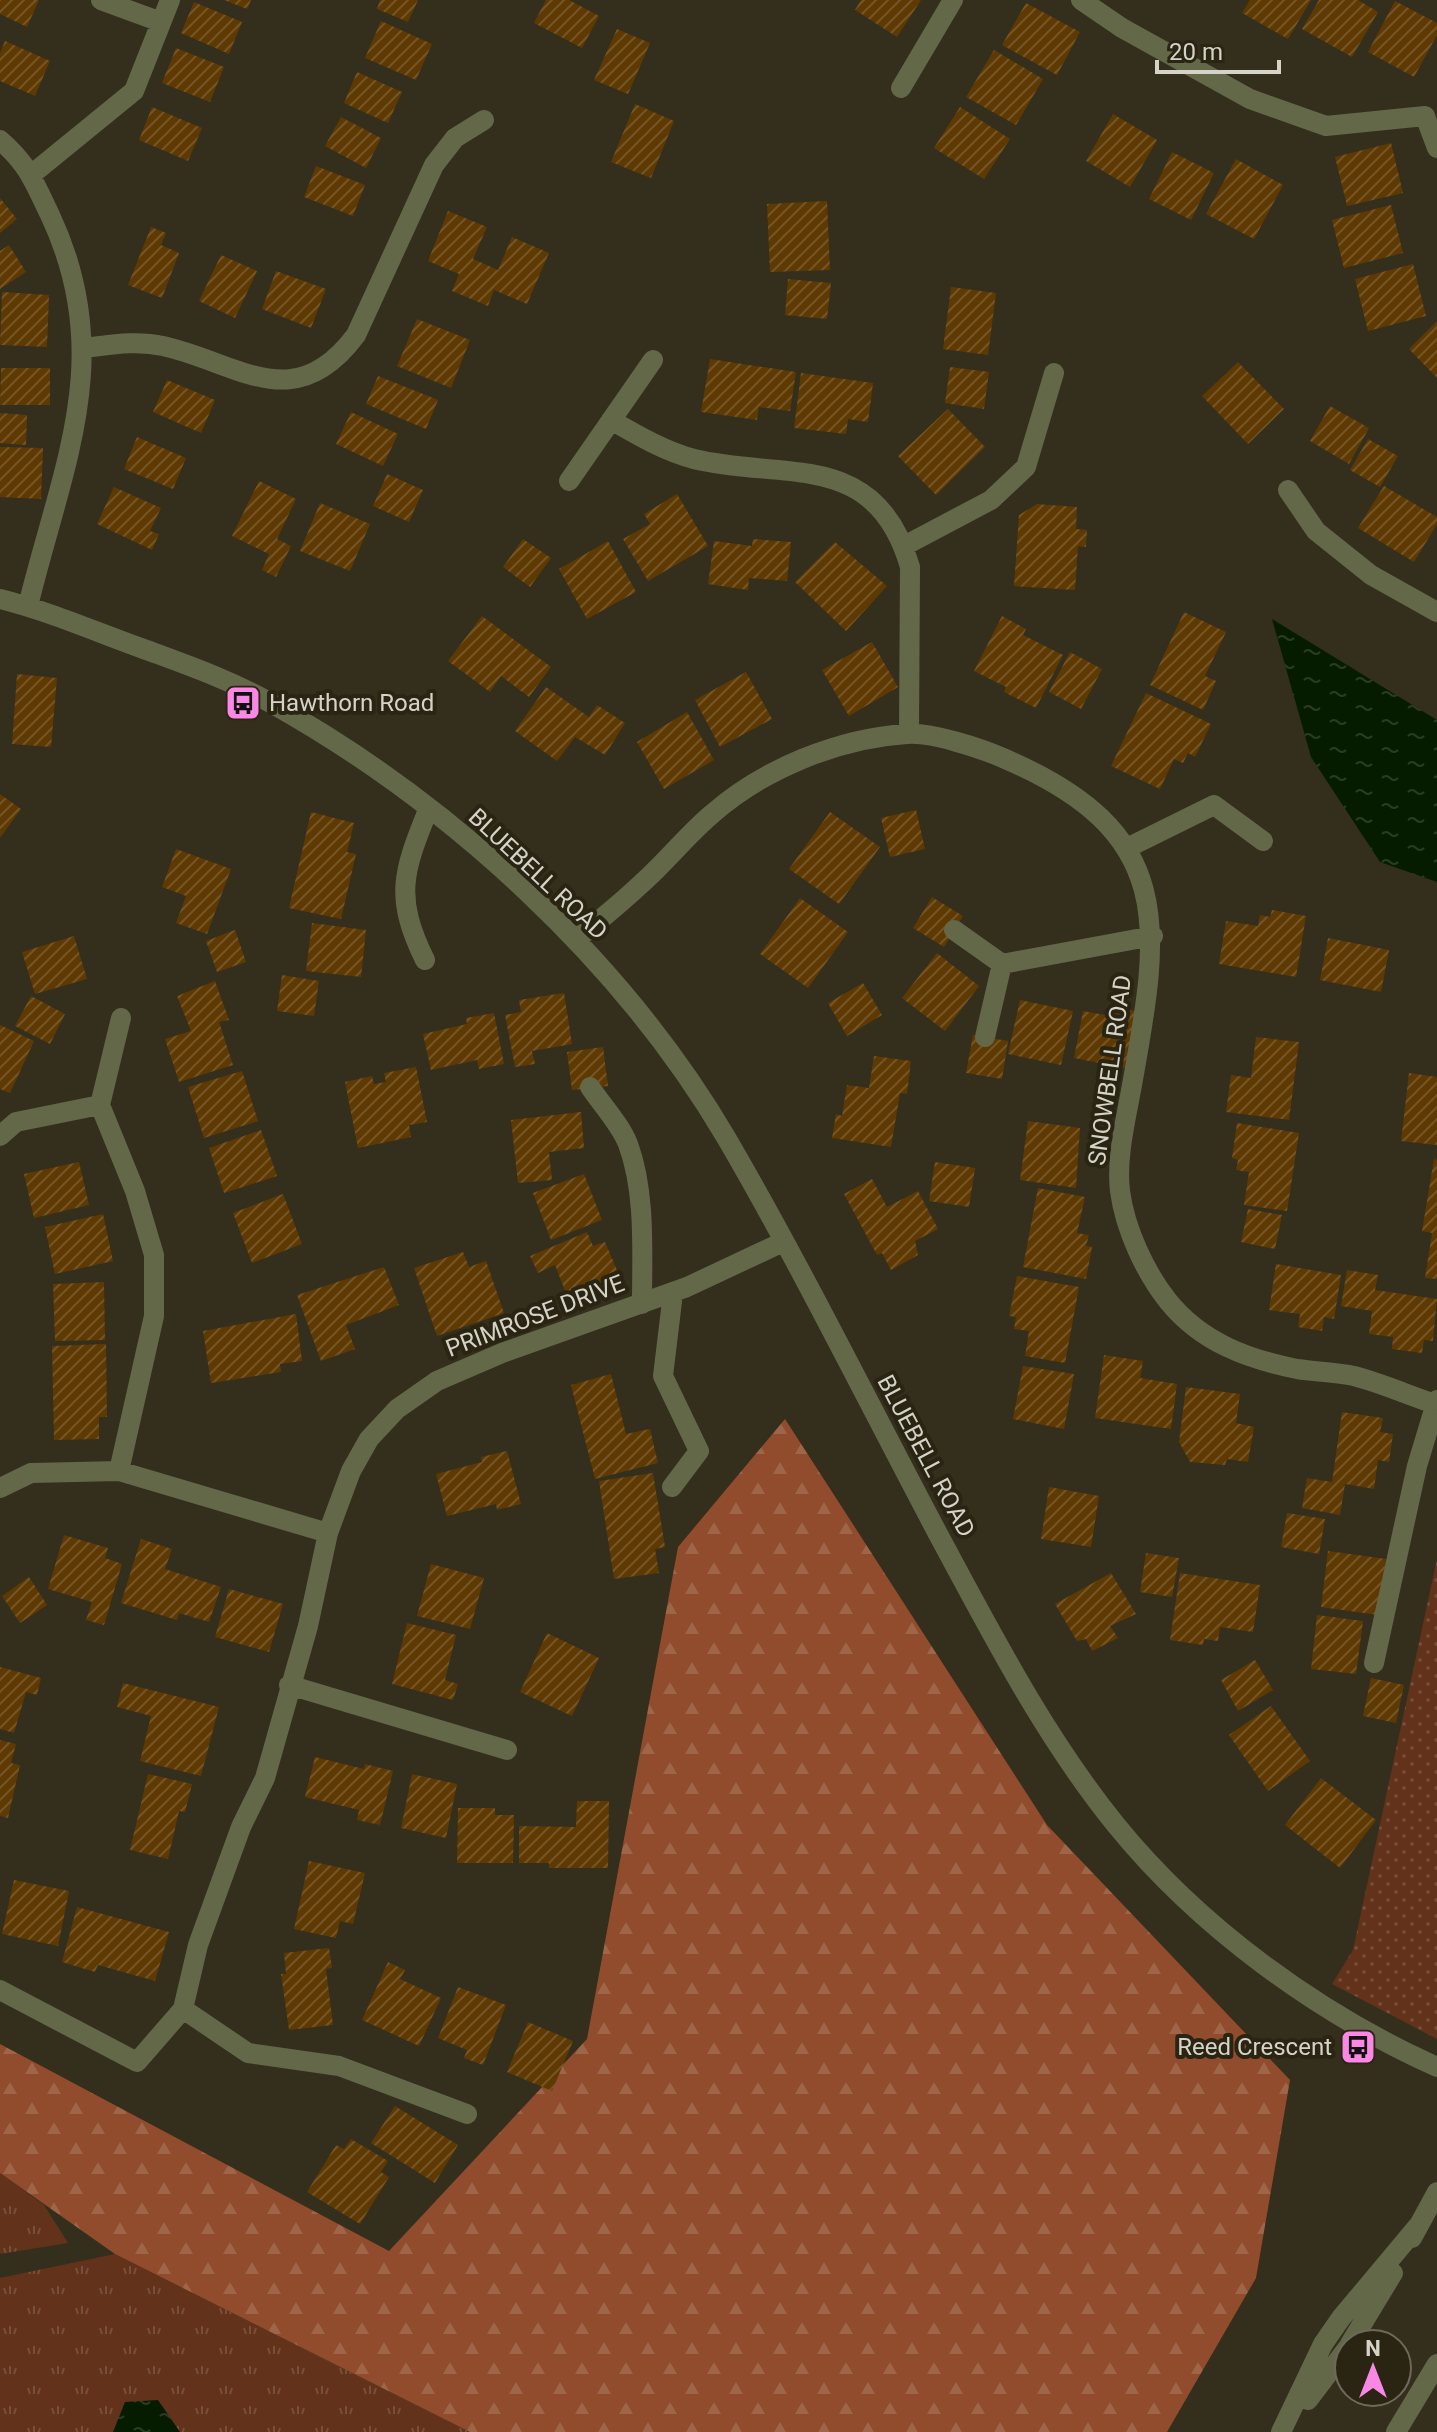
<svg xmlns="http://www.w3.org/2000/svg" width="1437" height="2432" viewBox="0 0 1437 2432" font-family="Roboto,sans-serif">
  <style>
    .grass { fill: url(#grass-tufts) }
    .forest { fill: url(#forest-firs) }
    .park { fill: url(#park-dots) }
    .water { fill: url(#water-ripples) }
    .building { fill: url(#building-hatch) }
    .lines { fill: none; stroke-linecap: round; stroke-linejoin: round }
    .minor { stroke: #636849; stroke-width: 20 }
    .labels { text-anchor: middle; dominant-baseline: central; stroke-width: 8; stroke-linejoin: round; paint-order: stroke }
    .poi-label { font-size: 24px; fill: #d5d2c7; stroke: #2a2513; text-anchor: start }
    .street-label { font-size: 24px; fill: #d5d2c7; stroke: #2a2513 }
  </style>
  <defs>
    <pattern id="grass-tufts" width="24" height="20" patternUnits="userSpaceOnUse" patternTransform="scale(2)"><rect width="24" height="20" fill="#63321a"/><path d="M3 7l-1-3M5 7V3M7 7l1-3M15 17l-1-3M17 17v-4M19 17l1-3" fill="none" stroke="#784f3a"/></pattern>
    <pattern id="forest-firs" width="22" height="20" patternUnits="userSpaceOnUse" patternTransform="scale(2)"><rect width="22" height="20" fill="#904c2c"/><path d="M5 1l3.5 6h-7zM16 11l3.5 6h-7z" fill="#9f6549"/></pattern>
    <pattern id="park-dots" width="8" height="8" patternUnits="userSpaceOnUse" patternTransform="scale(2)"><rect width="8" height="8" fill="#63321a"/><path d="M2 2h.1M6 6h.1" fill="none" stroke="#784f3a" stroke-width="1.8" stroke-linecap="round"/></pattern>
    <pattern id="water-ripples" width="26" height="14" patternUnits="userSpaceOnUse" patternTransform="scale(2)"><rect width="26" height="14" fill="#051c00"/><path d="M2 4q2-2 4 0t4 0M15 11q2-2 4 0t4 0" fill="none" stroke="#293c24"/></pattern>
    <pattern id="building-hatch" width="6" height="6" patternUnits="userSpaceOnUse" patternTransform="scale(2)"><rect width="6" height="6" fill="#5f3902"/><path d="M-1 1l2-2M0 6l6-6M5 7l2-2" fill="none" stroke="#755525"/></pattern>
  </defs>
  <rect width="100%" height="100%" fill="#342e1d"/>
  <path class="grass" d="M0,2173L44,2205L68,2243L0,2254Z
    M115,2254L470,2432H0V2278Z"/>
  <path class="forest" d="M785,1419L1047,1825L1290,2080L1256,2278L1167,2432H470L115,2254L0,2173V2044L389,2251L587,2039L678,1547Z"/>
  <path class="park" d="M1437,1559V2039L1332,1984L1353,1950Z"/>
  <path class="water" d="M1272,619L1437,720V882L1380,862L1311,757Z
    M158,2400L180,2432H113L125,2402Z"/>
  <path class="building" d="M0,0H39L27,27L0,14Z
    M224,0H251L247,9Z
    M380,0H418L408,22L377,9Z
    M546,0H569L599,16L582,48L534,23Z
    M861,0H921L897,37L855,10Z
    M1250,0H1311L1288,39L1242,13Z
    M1319,0H1358L1378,12L1352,57L1302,29Z
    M1395,1L1437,23V35L1414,77L1368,52Z
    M194,2L242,22L229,54L181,33Z
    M1026,3L1080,32L1057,75L1002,45Z
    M381,21L432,44L416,80L365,58Z
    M617,29L650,43L628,94L594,80Z
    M5,41L50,61L35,96L0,81V53Z
    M176,48L224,67L210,102L162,83Z
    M994,50L1043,79L1016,125L966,97Z
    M357,72L402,92L388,123L344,103Z
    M635,104L674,121L651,178L611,162Z
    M152,107L202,128L188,161L139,140Z
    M960,107L1010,139L984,179L934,148Z
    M1113,114L1157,140L1130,187L1086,161Z
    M341,117L381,138L366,168L325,146Z
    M1391,143L1403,193L1347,206L1335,157Z
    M1172,152L1214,173L1191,220L1149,199Z
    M1236,159L1283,185L1254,239L1206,214Z
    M316,166L365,185L353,216L304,197Z
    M0,198L17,219L0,233Z
    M827,201L830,270L770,272L767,204Z
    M1391,205L1403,253L1344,268L1332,220Z
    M448,211L487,227L473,259L498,270L512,237L549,253L527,304L494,290L488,306L452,291L459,274L428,261Z
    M151,227L166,233L161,245L179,253L162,298L128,285Z
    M9,245L26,272L0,289V251Z
    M221,255L257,271L235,318L199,301Z
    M1413,264L1426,316L1368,331L1355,279Z
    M276,271L326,289L311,328L262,309Z
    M788,279L831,283L827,319L785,315Z
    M951,287L996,293L988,355L943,349Z
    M2,292L49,295L47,347L0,345Z
    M417,319L470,340L451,388L397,366Z
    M1437,321V378L1409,349Z
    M710,359L796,372L790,411L759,407L757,420L701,412Z
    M1238,362L1284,409L1248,444L1202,396Z
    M950,367L989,372L984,409L945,403Z
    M1,368H50V405H0Z
    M801,373L873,383L868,422L848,419L846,434L794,428Z
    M378,376L438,400L426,429L366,404Z
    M167,380L215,400L201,433L153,412Z
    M1330,406L1369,428L1349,464L1310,441Z
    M948,409L985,447L936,495L898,456Z
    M351,412L398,434L383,466L336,444Z
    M0,413L27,415L26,445L0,443Z
    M137,437L186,458L173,489L124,469Z
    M1368,439L1398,456L1380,487L1350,470Z
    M0,447L43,448L41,499L0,497Z
    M387,474L423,490L409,522L373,506Z
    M259,481L296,499L277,539L291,546L276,577L262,570L269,554L232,536Z
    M1384,486L1437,517V524L1414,562L1358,528Z
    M114,487L161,508L150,531L159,534L152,550L97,524Z
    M677,494L708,546L648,581L623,539L650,524L644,514Z
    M320,503L370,524L350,571L300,551Z
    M1037,504L1077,507L1076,529L1087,530L1086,547L1078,546L1075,590L1014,586L1019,515Z
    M523,539L551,558L530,587L503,567Z
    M753,539L791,542L787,581L749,578L748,590L708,584L714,541L752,546Z
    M608,541L636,592L587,619L559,569Z
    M835,542L887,586L846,631L795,582Z
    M1184,612L1226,632L1205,676L1216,681L1203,710L1150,685Z
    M482,616L551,667L529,697L501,676L490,692L448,661Z
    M1002,616L1026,629L1023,635L1063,655L1036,708L1004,692L1006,687L974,671Z
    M872,642L898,687L849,716L822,670Z
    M1070,652L1102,669L1081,709L1049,692Z
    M746,672L772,719L720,747L695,700Z
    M17,674L57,678L51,747L12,744Z
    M546,687L589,717L597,705L625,723L605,755L575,737L557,761L515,731Z
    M1146,693L1211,724L1195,757L1188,753L1183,763L1174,759L1160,789L1111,766Z
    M687,712L714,760L664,789L637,742Z
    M0,794L21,809L0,838Z
    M916,810L925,849L890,857L881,818Z
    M311,812L354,823L347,852L356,854L341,919L289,908Z
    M830,812L880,847L839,904L789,869Z
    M176,849L231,869L207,934L176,923L186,896L162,887Z
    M932,897L963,916L944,947L913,928Z
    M800,898L848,932L808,988L760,954Z
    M1272,910L1306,916L1296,977L1219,964L1226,921L1258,926L1260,915L1270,917Z
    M312,923L366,930L361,977L306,971Z
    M235,930L246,962L217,972L206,941Z
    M74,936L87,979L35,994L22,952Z
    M1328,938L1389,950L1381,992L1320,980Z
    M937,953L979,986L945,1031L902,998Z
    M282,975L319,981L314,1016L277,1011Z
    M215,981L229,1020L219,1022L233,1065L179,1082L165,1039L191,1031L177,996Z
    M863,983L882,1015L847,1036L828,1003Z
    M564,993L572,1044L532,1051L535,1064L515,1067L505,1015L521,1012L519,1000Z
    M31,996L65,1014L50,1044L15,1026Z
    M1020,1000L1073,1011L1061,1065L1008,1054Z
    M1107,1006L1141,1012L1130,1069L1074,1058L1083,1011L1105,1015Z
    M494,1013L504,1064L479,1069L477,1060L431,1070L423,1034L467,1024L466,1018Z
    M0,1025L34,1041L10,1093L0,1089Z
    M973,1035L1008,1041L1002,1079L966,1073Z
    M1256,1037L1299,1042L1289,1120L1226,1112L1231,1075L1251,1078Z
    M603,1047L608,1086L572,1090L567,1052Z
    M874,1056L911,1061L907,1094L900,1093L891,1147L832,1138L836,1114L842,1116L847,1085L869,1088Z
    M416,1067L427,1122L409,1125L411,1137L358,1148L345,1082L372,1076L374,1084L386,1082L384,1073Z
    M242,1071L258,1121L204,1138L188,1087Z
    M1409,1073L1437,1077V1145L1401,1141Z
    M581,1112L584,1148L549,1152L552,1180L518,1183L511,1120Z
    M1028,1121L1080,1128L1076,1188L1020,1180Z
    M1237,1123L1299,1133L1287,1211L1244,1205L1249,1172L1236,1170L1238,1160L1232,1158Z
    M261,1130L277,1176L224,1193L209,1148Z
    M1434,1159L1437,1160V1279L1425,1278L1432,1233L1422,1231Z
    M79,1162L89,1205L34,1218L24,1174Z
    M935,1162L975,1168L969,1207L929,1201Z
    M584,1174L602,1220L551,1240L533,1193Z
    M872,1179L887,1207L918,1191L938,1229L915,1241L918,1255L891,1270L882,1253L877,1255L844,1194Z
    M1038,1188L1085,1197L1077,1233L1089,1235L1086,1246L1092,1247L1086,1279L1023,1267Z
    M283,1194L302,1244L252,1263L233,1213Z
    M1248,1209L1282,1215L1275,1249L1241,1242Z
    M103,1214L113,1261L55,1274L45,1227Z
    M587,1232L593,1246L605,1242L623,1284L571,1306L555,1265L538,1273L530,1256Z
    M463,1252L469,1267L486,1261L504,1313L437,1336L414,1268Z
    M1276,1264L1341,1275L1334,1319L1324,1317L1322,1331L1298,1327L1300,1314L1269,1310Z
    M384,1267L399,1305L346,1325L355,1349L321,1361L297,1295Z
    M1347,1270L1378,1275L1375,1290L1437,1299L1433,1341L1424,1340L1422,1353L1392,1349L1393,1337L1369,1334L1372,1311L1341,1306Z
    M1017,1276L1079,1287L1065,1363L1025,1356L1029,1331L1014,1329L1016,1317L1009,1316Z
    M104,1282L105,1340L55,1341L53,1284Z
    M296,1314L302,1361L280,1364L281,1372L211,1383L203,1331Z
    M106,1344L107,1417H99V1439L54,1440L52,1346Z
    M1104,1355L1143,1361L1140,1378L1177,1384L1171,1429L1095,1418Z
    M1023,1366L1074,1374L1064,1429L1013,1419Z
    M611,1374L626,1434L650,1429L658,1463L595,1479L571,1385Z
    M1186,1387L1240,1394L1236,1423L1254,1427L1248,1462L1227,1459L1225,1465L1190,1462L1179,1442Z
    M1342,1412L1383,1418L1380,1432L1393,1434L1389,1462L1378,1460L1374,1489L1345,1484L1340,1515L1302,1508L1307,1478L1332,1482Z
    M507,1451L521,1504L497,1510L496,1504L447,1516L436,1474L482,1462L481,1457Z
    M653,1473L665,1547L655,1549L659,1573L614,1579L599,1481Z
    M1049,1487L1099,1496L1091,1547L1041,1539Z
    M1287,1513L1325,1519L1319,1554L1281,1547Z
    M64,1535L108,1548L105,1558L122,1564L104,1625L86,1620L92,1602L48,1589Z
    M141,1539L172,1549L165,1569L221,1587L209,1622L179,1613L177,1620L121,1603Z
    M1328,1551L1386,1559L1378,1615L1321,1607Z
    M1146,1553L1179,1558L1172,1597L1140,1592Z
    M431,1564L484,1578L470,1629L417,1616Z
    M1111,1573L1136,1614L1110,1626L1118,1638L1092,1651L1086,1639L1077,1641L1055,1604Z
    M1180,1573L1260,1585L1253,1632L1220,1627L1218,1641L1204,1639L1203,1645L1170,1640Z
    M29,1577L47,1605L20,1623L2,1596Z
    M229,1589L283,1604L269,1652L215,1637Z
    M1317,1615L1363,1621L1356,1674L1311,1669Z
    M407,1623L456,1635L445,1680L458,1684L453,1700L392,1684Z
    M547,1633L599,1658L572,1716L520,1692Z
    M1255,1660L1273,1690L1238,1711L1221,1680Z
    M0,1667L41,1678L37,1695L26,1692L14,1733L0,1729Z
    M1371,1678L1404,1685L1396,1723L1363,1716Z
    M123,1683L219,1707L201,1776L140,1761L151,1716L117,1707Z
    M1271,1706L1310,1761L1268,1791L1229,1735Z
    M0,1740L16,1744L11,1763L20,1765L8,1818L0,1816Z
    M315,1757L364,1769L365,1764L393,1771L380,1825L357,1820L359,1810L305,1797Z
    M148,1774L192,1784L185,1812L179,1811L168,1859L130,1850Z
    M412,1774L457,1784L446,1838L401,1828Z
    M1321,1778L1376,1820L1340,1868L1285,1825Z
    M577,1801H609L608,1868H549V1863H519V1826L576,1827Z
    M458,1808H495V1815H514L513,1863H457Z
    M309,1861L365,1873L353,1924L340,1921L336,1938L294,1929Z
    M14,1880L69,1891L58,1946L2,1934Z
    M77,1907L169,1932L155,1981L98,1965L95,1972L62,1962Z
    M329,1948L332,1968L326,1969L333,2025L289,2030L281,1974H286L284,1953Z
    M388,1962L405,1970L400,1979L441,1998L419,2046L362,2020Z
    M458,1987L506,2005L483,2065L464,2058L467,2050L438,2038Z
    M528,2022L573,2041L552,2091L507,2072Z
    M395,2106L458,2145L435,2183L371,2143Z
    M351,2139L388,2161L381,2172L389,2177L360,2224L307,2192L336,2145L344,2149Z"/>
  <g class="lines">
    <path class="minor" d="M101,0L161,22
      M1081,0L1122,28L1250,99L1326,126L1425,116L1437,148
      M901,88L953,0
      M0,140C28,164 34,182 50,215C117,357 62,466 28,606
      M31,175L134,91L170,0
      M83,348C110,345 136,340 163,346C239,363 294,418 356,335L434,165L455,138L484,120
      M611,420C637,435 664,451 694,459C784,481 876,448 910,567L909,733
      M569,481L653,360
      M1288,490L1316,531L1371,575L1437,612
      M904,546L991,500L1026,467L1054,373
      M0,599C48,611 94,631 141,648C184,664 228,679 269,702C449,802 622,960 727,1139C802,1268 868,1402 938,1534C992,1634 1044,1736 1116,1825C1199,1927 1317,2013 1437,2067
      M1127,848L1214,805L1263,841
      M954,930L1002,964L1153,936
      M576,940C598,921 620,904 641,884C666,862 687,835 712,814C763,769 839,738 907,734C931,732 980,748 1003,758C1177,832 1161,925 1132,1085C1126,1119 1116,1157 1120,1191C1125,1229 1145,1272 1168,1301C1201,1342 1247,1359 1297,1369C1316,1372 1336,1372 1354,1376C1381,1383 1408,1395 1435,1404
      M425,960C394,897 403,872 428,810
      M985,1037L1002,964
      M590,1087C602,1105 620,1124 628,1144C646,1193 642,1252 642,1304
      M0,1136L16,1122L100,1105
      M119,1471L154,1316V1255L135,1191L100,1105L121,1018
      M672,1487L699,1451L663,1376L673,1293
      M0,1488L31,1473L119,1471L328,1533
      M1374,1663L1417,1466L1437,1400
      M289,1685L507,1750
      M0,1990L137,2062L183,2009L198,1945L241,1827L265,1778L308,1626L328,1533L351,1471L369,1439L397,1409L437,1381L502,1353L687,1287L783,1242
      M183,2009L248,2053L339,2066L467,2114
      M1412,2238L1437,2192
      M1350,2344L1393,2273
      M1308,2400L1349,2346
      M1281,2432L1323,2344L1341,2318L1418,2226
      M1396,2432L1437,2364"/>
  </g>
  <defs>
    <symbol id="bus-square" viewBox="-11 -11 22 22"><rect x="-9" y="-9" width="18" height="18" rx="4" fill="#fb87e5" stroke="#2a2513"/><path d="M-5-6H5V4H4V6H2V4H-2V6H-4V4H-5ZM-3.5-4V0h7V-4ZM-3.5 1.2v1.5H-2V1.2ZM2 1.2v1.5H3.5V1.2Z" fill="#111"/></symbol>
  </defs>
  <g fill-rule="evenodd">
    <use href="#bus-square" x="223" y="683" width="40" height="40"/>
    <use href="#bus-square" x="1338" y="2027" width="40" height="40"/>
  </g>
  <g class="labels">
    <g class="poi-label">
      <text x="269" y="703">Hawthorn Road</text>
      <text x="1332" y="2047" text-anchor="end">Reed Crescent</text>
    </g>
    <g class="street-label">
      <text transform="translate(538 874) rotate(43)">BLUEBELL ROAD</text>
      <text transform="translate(1110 1070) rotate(-82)">SNOWBELL ROAD</text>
      <text transform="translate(535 1316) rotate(-21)">PRIMROSE DRIVE</text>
      <text transform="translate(926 1456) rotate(62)">BLUEBELL ROAD</text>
    </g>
  </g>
  <g transform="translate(1373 2368)"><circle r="38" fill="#2a2513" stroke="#6e6a5b" stroke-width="2"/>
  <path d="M0-6L14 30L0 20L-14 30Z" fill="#fb87e5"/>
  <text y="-12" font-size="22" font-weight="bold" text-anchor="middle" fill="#d5d2c7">N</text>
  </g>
  <path d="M1157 60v12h122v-12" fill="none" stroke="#d5d2c7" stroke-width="4"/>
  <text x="1169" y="60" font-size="24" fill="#d5d2c7" stroke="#2a2513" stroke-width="6" paint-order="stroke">20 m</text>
</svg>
